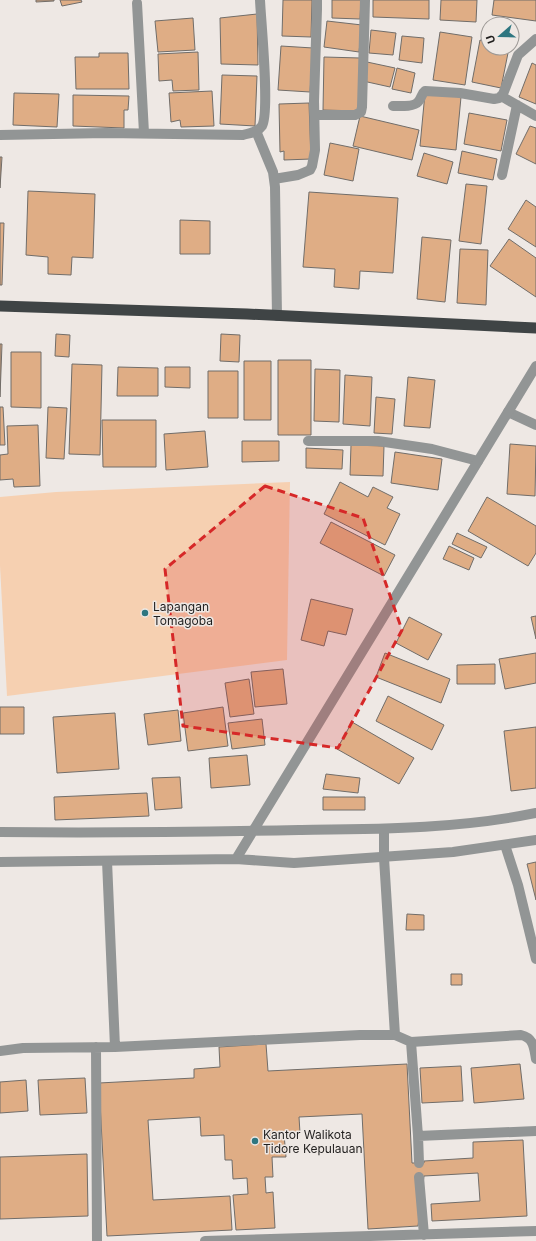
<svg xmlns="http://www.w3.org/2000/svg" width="536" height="1241" viewBox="0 0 536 1241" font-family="Inter,sans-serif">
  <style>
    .green { fill: #f6d0b1 }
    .building { fill: #dfad85; stroke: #716d69 }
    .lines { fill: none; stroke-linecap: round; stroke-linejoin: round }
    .service { stroke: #929595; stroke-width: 10 }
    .minor { stroke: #929595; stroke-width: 10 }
    .tertiary { stroke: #929595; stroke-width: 10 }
    .trunk { stroke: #3f4445; stroke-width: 11 }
    .marked { fill: #d62828; fill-opacity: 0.2; stroke: #d62828; stroke-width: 3; stroke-dasharray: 8 5; stroke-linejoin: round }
    .poi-dot { fill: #2e7680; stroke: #eee8e4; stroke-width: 1.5 }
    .labels { text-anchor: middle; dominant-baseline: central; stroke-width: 3; stroke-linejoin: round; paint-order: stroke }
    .poi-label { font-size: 12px; fill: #211f1e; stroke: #eee8e4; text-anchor: start }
  </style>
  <rect width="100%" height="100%" fill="#eee8e4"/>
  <path class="green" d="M290,482L287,660L7,696L0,566V497L56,492Z"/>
  <path class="building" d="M36,0H54V1L36,2Z
    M60,0H81L82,2L62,6Z
    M283,0H312L311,37L282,36Z
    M332,0H361L360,19L332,18Z
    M373,0H429V19L373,17Z
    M441,0H477L476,22L440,20Z
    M494,0H536V21L492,15Z
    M257,14L258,65L221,64L220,18Z
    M193,18L195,50L158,52L155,21Z
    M327,21L362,25L359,52L324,47Z
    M371,30L396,33L393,55L369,53Z
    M440,32L472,37L465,85L433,80Z
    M402,36L424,38L422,63L399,60Z
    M480,40L488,42V48H509L501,88L472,82Z
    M281,46L313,48L310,92L278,90Z
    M198,52L199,90L173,91L172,80L159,81L158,54Z
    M99,53H128L129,89H76L75,57H99Z
    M324,57L360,58L359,111L323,110Z
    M367,62L395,68L390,87L363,81Z
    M532,63L536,65V104L519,97Z
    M397,68L415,73L411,93L392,89Z
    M222,75L257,76L255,126L220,124Z
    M212,91L214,126L181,127L180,120L171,122L169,93Z
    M14,93L59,94L57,127L13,125Z
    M425,93L461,97L456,150L420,146Z
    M73,95L129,96L128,110H124V128L73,126Z
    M309,103L311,159L284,160V151L280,152L279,104Z
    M469,113L507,120L501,151L464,144Z
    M360,116L419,130L412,160L353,146Z
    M530,126L536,128V164L516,154Z
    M330,143L359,149L353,181L324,175Z
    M462,151L497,159L493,180L458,173Z
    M424,153L453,162L447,184L417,176Z
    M0,157H2L0,188Z
    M466,184L487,186L481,244L459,241Z
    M28,191L95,194L93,258L72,257L71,275L48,274V257L26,255Z
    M309,192L398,198L393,273L360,271L359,289L334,287L335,269L303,267Z
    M526,200L536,207V247L508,229Z
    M180,220L210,221V254H180Z
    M0,223H4L2,285H0Z
    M422,237L451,240L445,302L417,299Z
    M509,239L536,258V297L490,266Z
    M460,249L488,250L486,305L457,303Z
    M56,334L70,335L69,357L55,356Z
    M221,334L240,335L239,362L220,361Z
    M0,344H2L0,397Z
    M11,352H41V408L11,407Z
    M278,360H311V435H278Z
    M244,361H271V420H244Z
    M72,364L102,365L100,455L69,454Z
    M118,367L158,368V396H117Z
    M165,367H190V388L165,387Z
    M315,369L340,370L339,422L314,421Z
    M208,371H238V418H208Z
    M345,375L372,377L370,426L343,424Z
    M408,377L435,380L430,428L404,426Z
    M376,397L395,399L392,434L374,433Z
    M0,407H3L5,445H0Z
    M48,407L67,408L64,459L46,458Z
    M102,420H156V467H103Z
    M38,425L40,486L14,487L13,479L0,480V455L8,454L7,426Z
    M205,431L208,467L166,470L164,434Z
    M242,441H279V461L242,462Z
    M510,444L536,446L535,496L507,494Z
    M351,445L384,446L383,476L350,475Z
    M306,448L343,450L342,469L306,468Z
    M395,452L442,459L438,490L391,483Z
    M340,482L368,497L373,487L393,497L387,508L400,514L385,545L324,514Z
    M487,497L536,526V553L528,566L468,531Z
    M331,522L395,555L384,576L320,543Z
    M457,533L487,547L481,558L452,544Z
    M449,546L474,558L469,570L443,559Z
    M311,599L353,609L346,635L328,631L324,646L301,640Z
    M536,616V639L531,617Z
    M409,617L442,634L428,660L396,643Z
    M385,653L450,679L441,703L376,677Z
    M536,653V683L505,689L499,659Z
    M495,664V684H457V665Z
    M283,669L287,704L255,707L251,672Z
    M249,679L254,714L230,717L225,683Z
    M388,696L444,725L432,750L376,721Z
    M0,707H24V734H0Z
    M223,707L228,746L188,751L183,713Z
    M178,710L181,741L148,745L144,714Z
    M115,713L119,769L57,773L53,717Z
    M262,719L265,745L232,749L228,723Z
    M352,722L414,758L399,784L337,749Z
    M536,727V788L511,791L504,731Z
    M247,755L250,785L211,788L209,758Z
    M326,774L360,778L358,793L323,789Z
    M180,777L182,808L155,810L152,778Z
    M147,793L149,816L55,820L54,797Z
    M323,797H365V810H323Z
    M536,862V900L527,864Z
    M407,914L424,915V930H406Z
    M451,974H462V985H451Z
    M266,1044L268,1071L407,1064L412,1163H424V1161L473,1158V1142L523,1140L527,1216L432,1221L431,1204L480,1201L478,1173L424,1176L418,1226L368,1229L362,1114L299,1117L300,1133L284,1134L286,1157H272L273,1177H265L266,1193L273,1192L275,1228L236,1230L233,1195L248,1194L247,1178L233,1179L232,1160H225L224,1135L201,1136L200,1117L148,1120L153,1200L230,1196L232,1230L107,1236L99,1083L194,1078V1069L220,1067L219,1047Z
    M520,1064L524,1099L474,1103L471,1068Z
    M461,1066L463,1101L422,1103L420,1068Z
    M85,1078L87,1113L40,1115L38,1080Z
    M26,1080L28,1111L0,1113V1082Z
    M87,1154L88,1216L0,1219V1157Z"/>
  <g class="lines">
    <path class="service" d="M107,861L115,1047L360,1035H395L384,858V829
      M395,1035L411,1042L521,1035C534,1038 534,1048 536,1059
      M411,1042L418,1136L536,1131
      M96,1047L97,1241
      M0,1051L23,1048L115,1047
      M418,1136L419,1163
      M419,1177L424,1235
      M205,1241L536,1231"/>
    <path class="minor" d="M137,3L144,133
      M501,96L536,116
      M393,106C399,106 414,107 418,102C422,98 421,94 425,91L460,93L494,99L499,98L503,94L518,55L536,39
      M315,115H355L361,112L362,107L365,0
      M256,131L273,172L275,187L277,316
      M0,135L106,133L243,135C250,133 258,132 262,126C270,112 261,22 260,0
      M502,175L517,105
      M274,179L298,175L310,170L312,166L315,150L314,101L317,9V0
      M508,412L536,425
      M308,441H378L432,449L478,461
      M505,845L518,885L536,959"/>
    <path class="tertiary" d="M0,832C100,833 199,832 299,830C378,829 458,829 536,813
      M236,859L536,366
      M0,862L236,859L294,863L453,852L536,840"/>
    <path class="trunk" d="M0,306L247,314L536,328"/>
  </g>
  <path class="marked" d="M265,486L363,518L402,630L338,748L183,726L165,569Z"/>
  <g class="poi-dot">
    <circle cx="145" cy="613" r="4"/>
    <circle cx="255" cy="1141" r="4"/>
  </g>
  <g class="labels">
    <g class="poi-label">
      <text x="153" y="606">Lapangan<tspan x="153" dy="14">Tomagoba</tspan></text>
      <text x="263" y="1134">Kantor Walikota<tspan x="263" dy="14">Tidore Kepulauan</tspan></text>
    </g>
  </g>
  <g transform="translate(500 36) rotate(250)"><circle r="19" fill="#eee8e4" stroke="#9c9895"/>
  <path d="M0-3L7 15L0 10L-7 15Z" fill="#2e7680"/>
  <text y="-6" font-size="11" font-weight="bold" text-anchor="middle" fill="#211f1e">U</text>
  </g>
</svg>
